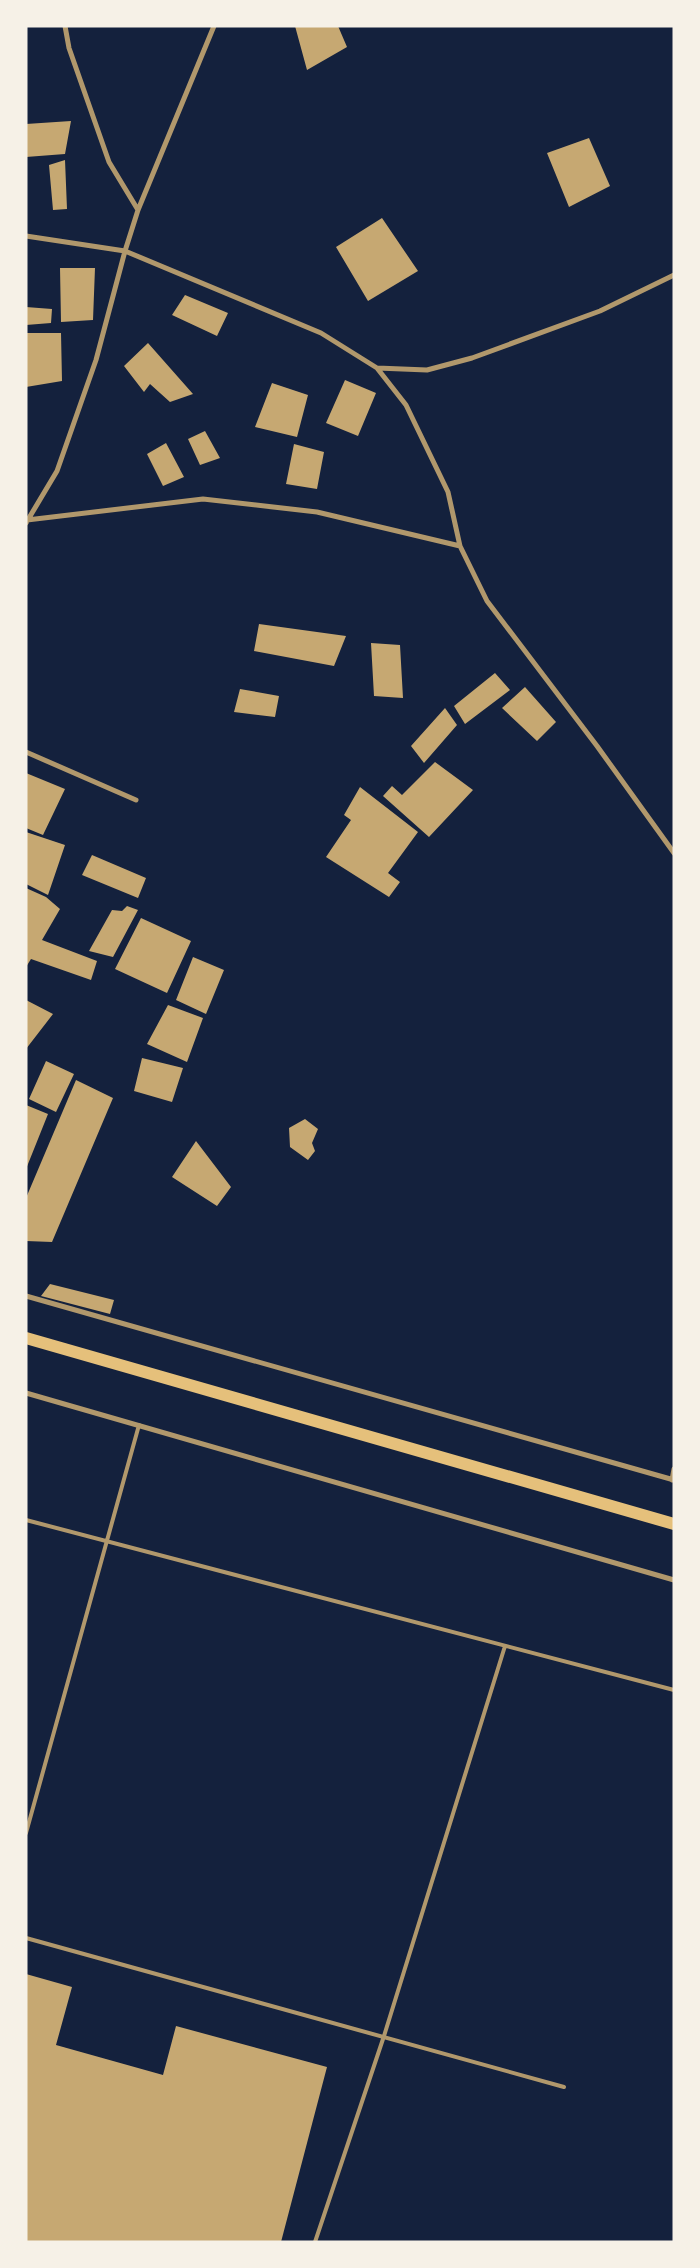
<svg xmlns="http://www.w3.org/2000/svg" width="700" height="2268" viewBox="0 0 700 2268" font-family="'Archivo Narrow',sans-serif">
  <style>
    .building { fill: #c6a872 }
    .lines { fill: none; stroke-linecap: round; stroke-linejoin: round }
    .service { stroke: #b1986c; stroke-width: 4 }
    .minor { stroke: #b1986c; stroke-width: 5 }
    .primary { stroke: #e5c07b; stroke-width: 12 }
  </style>
  <rect width="100%" height="100%" fill="#14213d"/>
  <path class="building" d="M295,26H338L347,47L307,70Z
    M71,121L65,154L26,157V124Z
    M589,138L610,186L569,207L547,153Z
    M65,160L67,209L53,210L49,165Z
    M382,218L418,271L368,301L336,247Z
    M60,268H95L93,320L61,322Z
    M185,295L228,313L217,336L172,315Z
    M26,307L52,309L51,323L26,325Z
    M26,333H61L62,381L26,387Z
    M148,343L193,394L170,402L150,384L144,392L124,366Z
    M345,380L376,393L358,436L326,423Z
    M272,383L308,395L297,437L255,427Z
    M205,431L220,458L200,465L188,439Z
    M166,443L184,477L163,486L147,454Z
    M294,444L324,452L317,489L286,484Z
    M259,624L346,636L334,666L254,651Z
    M371,643L400,645L403,698L374,696Z
    M495,673L510,690L465,724L454,706Z
    M525,687L556,722L537,741L502,708Z
    M240,689L279,696L275,717L234,712Z
    M445,708L457,725L424,763L411,746Z
    M435,762L473,790L429,837L383,796L392,786L402,795Z
    M26,773L65,789L43,835L26,828Z
    M360,787L418,832L388,873L400,882L389,897L326,857L351,820L344,815Z
    M26,832L65,845L48,895L26,884Z
    M92,855L146,878L138,898L82,875Z
    M26,888L46,897L60,909L42,940L97,961L91,980L31,959L26,967Z
    M127,906L138,910L113,957L89,951L112,910L122,911Z
    M141,918L191,941L167,993L115,969Z
    M193,957L224,970L206,1014L176,1000Z
    M26,1000L53,1014L26,1049Z
    M168,1005L203,1018L187,1062L147,1044Z
    M142,1058L183,1068L172,1102L134,1091Z
    M46,1061L74,1074L56,1112L29,1099Z
    M76,1080L113,1098L52,1242L26,1241V1198Z
    M26,1105L48,1114L26,1169Z
    M305,1119L318,1129L312,1143L315,1151L308,1160L290,1147L289,1128Z
    M196,1141L231,1187L217,1206L172,1177Z
    M50,1284L114,1300L110,1314L41,1296Z
    M26,1974L72,1987L56,2045L163,2075L176,2026L327,2067L281,2242H26Z"/>
  <g class="lines">
    <path class="service" d="M26,1520L674,1690
      M26,1833L139,1425
      M26,1938L564,2087
      M315,2242L384,2036L505,1646"/>
    <path class="minor" d="M65,26L69,48L109,162L138,210
      M26,236L125,251L321,333L377,368L406,405L448,492L460,546L487,601L597,746L674,853
      M377,368L427,370L472,358L600,311L674,275
      M27,520L203,499L317,512L460,546
      M26,523L57,471L96,360L125,251L138,210L214,26
      M26,752L136,800
      M26,1296L674,1480
      M26,1393L674,1580
      M672,1480L674,1469"/>
    <path class="primary" d="M26,1338L674,1524"/>
  </g>
  <rect width="700" height="2268" fill="none" stroke="#f6f1e7" stroke-width="55"/>
</svg>
